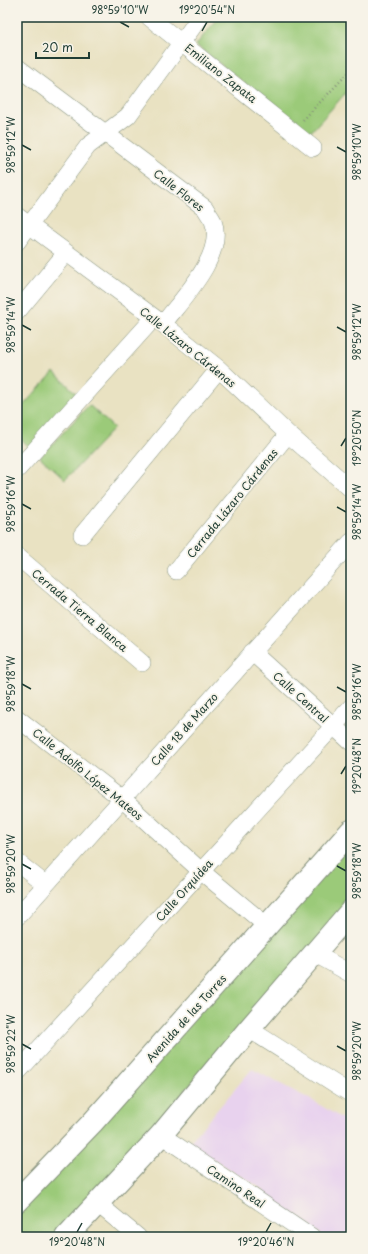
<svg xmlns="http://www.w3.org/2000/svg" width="368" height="1254" viewBox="0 0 368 1254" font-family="'Playpen Sans',sans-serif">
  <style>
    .built { fill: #e8d2ee }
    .green { fill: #9bca79; stroke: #5d8456 }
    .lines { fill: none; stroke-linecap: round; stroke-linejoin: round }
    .street-casing { stroke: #84907b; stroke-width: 18 }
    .primary-casing { stroke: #84907b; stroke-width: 24 }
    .path { stroke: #84907b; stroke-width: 2.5; stroke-dasharray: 1 3; stroke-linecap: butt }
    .street { stroke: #fff; stroke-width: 17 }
    .primary { stroke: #fff; stroke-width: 22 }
    .ticks { fill: none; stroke: #1f3d34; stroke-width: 1.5 }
    .labels { text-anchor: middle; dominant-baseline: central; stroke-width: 3.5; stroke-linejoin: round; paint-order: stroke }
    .street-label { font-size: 11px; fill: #1f3d34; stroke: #f7f3e8 }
    .neatline { fill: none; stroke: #1f3d34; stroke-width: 1.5 }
    .ticks-label { font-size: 10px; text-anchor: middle; fill: #1f3d34 }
  </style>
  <rect width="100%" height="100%" fill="#f7f3e8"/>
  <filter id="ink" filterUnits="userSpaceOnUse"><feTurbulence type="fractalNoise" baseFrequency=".025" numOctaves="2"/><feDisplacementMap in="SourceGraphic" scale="8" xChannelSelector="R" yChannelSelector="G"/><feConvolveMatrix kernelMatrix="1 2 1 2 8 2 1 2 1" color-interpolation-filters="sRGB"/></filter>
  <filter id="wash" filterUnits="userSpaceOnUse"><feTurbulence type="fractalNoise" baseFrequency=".012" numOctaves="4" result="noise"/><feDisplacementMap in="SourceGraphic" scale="16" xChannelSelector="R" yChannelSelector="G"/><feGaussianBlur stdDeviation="0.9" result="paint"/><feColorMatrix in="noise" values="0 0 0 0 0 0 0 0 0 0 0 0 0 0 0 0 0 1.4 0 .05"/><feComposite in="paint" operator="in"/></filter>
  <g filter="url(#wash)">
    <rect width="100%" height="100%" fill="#e9e2c2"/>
    <path class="built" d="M252,1069L315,1102L351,1124V1237H325L261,1196L264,1190L188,1144Z"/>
    <path class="green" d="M218,17H351V87L309,134L196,45Z
      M54,372L79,396L30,448L17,435V412Z
      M89,405L114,428L65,480L40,457Z
      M351,836V904L55,1237H17V1214Z"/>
  </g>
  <g filter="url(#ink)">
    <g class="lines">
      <defs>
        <path id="street" d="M149,17L313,148
          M17,67L205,208C207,212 211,217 213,221C226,254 182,299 163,324
          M17,216L163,324L219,369L288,434L351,489
          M17,242L88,146L128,116L200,17
          M17,312L66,253
          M17,470L154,318
          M82,535L219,369
          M17,556L142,663
          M176,571L288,434
          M252,652L351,742
          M17,718L121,798L202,872L267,926
          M17,862L45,884
          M17,917L351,542
          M314,953L351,974
          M249,1029L351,1094
          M17,1073L351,707
          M161,1135L312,1237
          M97,1203L138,1237"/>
        <path id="primary" d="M17,1201L92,1123L351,831
          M66,1237L161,1135L249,1029L351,911"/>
      </defs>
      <use href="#street" class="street-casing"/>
      <use href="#primary" class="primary-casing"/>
      <path class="path" d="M303,120L351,70"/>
      <use href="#street" class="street"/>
      <use href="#primary" class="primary"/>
    </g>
  </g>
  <path class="ticks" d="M120,22L129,27M202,31L207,22M22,145L31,150M337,147L346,152M22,325L31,330M337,327L346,332M341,446L346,438M22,504L31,509M337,507L346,512M22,684L31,689M337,687L346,692M341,774L346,766M22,864L31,869M337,866L346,871M22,1044L31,1049M337,1046L346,1051M77,1232L82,1223M266,1232L271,1223"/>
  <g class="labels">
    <g class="street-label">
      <text transform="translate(221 73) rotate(38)">Emiliano Zapata</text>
      <text transform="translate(179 190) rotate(38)">Calle Flores</text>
      <text transform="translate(188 347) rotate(39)">Calle Lázaro Cárdenas</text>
      <text transform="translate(232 503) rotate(-51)">Cerrada Lázaro Cárdenas</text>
      <text transform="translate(80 610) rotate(40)">Cerrada Tierra Blanca</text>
      <text transform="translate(301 697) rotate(42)">Calle Central</text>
      <text transform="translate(184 729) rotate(-48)">Calle 18 de Marzo</text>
      <text transform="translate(88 774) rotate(39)">Calle Adolfo López Mateos</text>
      <text transform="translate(184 890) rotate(-48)">Calle Orquídea</text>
      <text transform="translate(186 1018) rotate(-48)">Avenida de las Torres</text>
      <text transform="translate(236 1186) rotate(34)">Camino Real</text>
    </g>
  </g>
  <rect width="368" height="1254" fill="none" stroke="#f7f3e8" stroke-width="44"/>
  <path d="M36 52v6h53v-6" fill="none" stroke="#1f3d34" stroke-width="2"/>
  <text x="42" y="52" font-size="12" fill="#1f3d34" stroke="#f7f3e8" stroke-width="3" paint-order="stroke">20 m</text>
  <rect x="22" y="22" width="324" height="1210" class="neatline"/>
  <g class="ticks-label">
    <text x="120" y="14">98°59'10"W</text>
    <text x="207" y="14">19°20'54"N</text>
    <text transform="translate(11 145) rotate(-90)" y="4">98°59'12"W</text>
    <text transform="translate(357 152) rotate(-90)" y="4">98°59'10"W</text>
    <text transform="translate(11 325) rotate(-90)" y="4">98°59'14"W</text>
    <text transform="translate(357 332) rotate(-90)" y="4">98°59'12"W</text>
    <text transform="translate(357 438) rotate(-90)" y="4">19°20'50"N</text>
    <text transform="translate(11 504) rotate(-90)" y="4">98°59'16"W</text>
    <text transform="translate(357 512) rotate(-90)" y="4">98°59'14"W</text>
    <text transform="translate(11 684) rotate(-90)" y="4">98°59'18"W</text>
    <text transform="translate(357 692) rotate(-90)" y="4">98°59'16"W</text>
    <text transform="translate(357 766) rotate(-90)" y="4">19°20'48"N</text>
    <text transform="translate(11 864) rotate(-90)" y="4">98°59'20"W</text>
    <text transform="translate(357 871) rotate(-90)" y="4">98°59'18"W</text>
    <text transform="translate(11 1044) rotate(-90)" y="4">98°59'22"W</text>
    <text transform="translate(357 1051) rotate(-90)" y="4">98°59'20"W</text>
    <text x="77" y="1246">19°20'48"N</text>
    <text x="266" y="1246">19°20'46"N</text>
  </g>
</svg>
